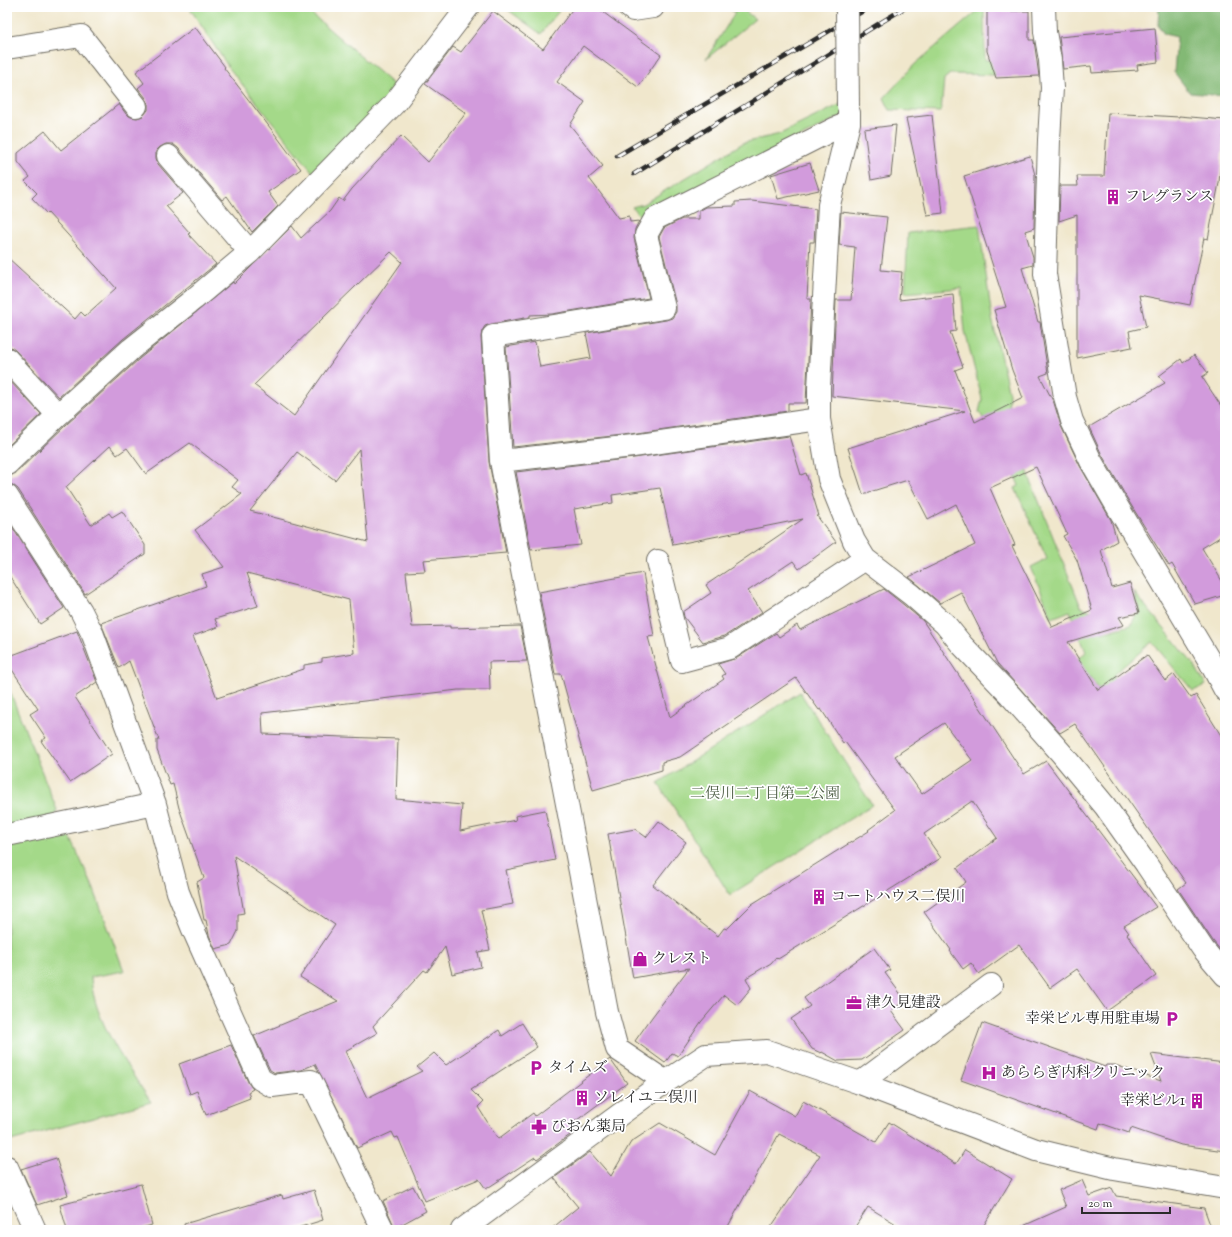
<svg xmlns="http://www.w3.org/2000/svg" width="1232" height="1237" viewBox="0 0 1232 1237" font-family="'Sorts Mill Goudy','Noto Serif JP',serif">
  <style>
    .green { fill: #a4d989; stroke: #68825a }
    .forest { fill: #83b975; stroke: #577250 }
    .building { fill: #d29bdc; fill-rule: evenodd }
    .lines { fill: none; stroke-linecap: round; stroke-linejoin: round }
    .street-casing { stroke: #706d63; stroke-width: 24 }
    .street { stroke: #fff; stroke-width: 22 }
    .rail-casing { stroke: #2b2b2b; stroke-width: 4.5 }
    .rail { stroke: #fff; stroke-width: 3; stroke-dasharray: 9; stroke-linecap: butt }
    .street-bridge-casing { stroke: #706d63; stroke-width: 24; stroke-linecap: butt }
    .street-bridge { stroke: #fff; stroke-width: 22 }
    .labels { text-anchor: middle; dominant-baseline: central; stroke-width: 3.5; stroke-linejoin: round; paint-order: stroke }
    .poi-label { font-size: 15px; fill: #2b2b2b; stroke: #fff; text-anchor: start }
    .park-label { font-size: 15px; fill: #4f5f47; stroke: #fff }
  </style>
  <rect width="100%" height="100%" fill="#fff"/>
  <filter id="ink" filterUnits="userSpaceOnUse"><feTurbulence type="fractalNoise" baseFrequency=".025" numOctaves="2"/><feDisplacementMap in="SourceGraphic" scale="8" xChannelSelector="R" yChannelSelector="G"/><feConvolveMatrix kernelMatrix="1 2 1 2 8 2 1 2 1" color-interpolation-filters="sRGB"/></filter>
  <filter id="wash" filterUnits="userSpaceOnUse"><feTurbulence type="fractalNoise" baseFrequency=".012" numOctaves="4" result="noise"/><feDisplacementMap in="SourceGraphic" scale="16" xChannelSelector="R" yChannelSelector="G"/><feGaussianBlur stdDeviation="0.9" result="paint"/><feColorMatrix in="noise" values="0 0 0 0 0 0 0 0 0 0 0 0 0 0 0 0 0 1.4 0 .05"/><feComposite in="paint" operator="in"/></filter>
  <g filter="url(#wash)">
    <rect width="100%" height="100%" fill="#f0e7cc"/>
    <path class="green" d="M189,7H307L313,15L397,88L315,175L229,68Z
      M504,7H562L541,34Z
      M727,7H750L746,12L755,19L706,59L735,13Z
      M982,7H990L984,11L985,60H998L997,75L950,74L944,79L941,112L890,110L884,98L914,65Z
      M843,103V115L748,165L639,215L632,207L643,204L743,143L780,134Z
      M979,225L992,318L1009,394L1008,413L1032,484L1081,607L1095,612L1102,633L1131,625L1136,615L1140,614L1134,592L1194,665L1206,685L1193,691L1152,642L1113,675L1123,697L1104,698L1091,677L1079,684L1069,666L1086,652L1070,611L1052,618L1031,567L1047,559L1015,488L1019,486L997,430L985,421L979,412L982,399L965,331L961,288L905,293L908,233Z
      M7,684L57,810L51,823L7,832Z
      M800,692L872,805L730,895L658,783Z
      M67,830L93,887L124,971L91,977C93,1020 128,1067 151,1102L7,1142V843Z"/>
    <path class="forest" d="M1159,7H1225V96L1190,93L1174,72L1177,37L1164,34L1158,25Z"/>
    <g id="blocks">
      <path class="building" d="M574,7H596L661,55L638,87L583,46L557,82L585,102L570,125L603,166L589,178L619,218L629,216L630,222L639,221L635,229L634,238L649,298L552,314L530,315V317L491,324L485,326L482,331L481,337L489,462L506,553L423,560L425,571L406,572L412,627L450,626V628L520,626L527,661L489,662L490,690H458L262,713L263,734L398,739L396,799L462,805L460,831L516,820L515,816L545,810L555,860L506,870L513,904L481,910L490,950L478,952L481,967L452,974L445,947L427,972L424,970L373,1026L377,1033L345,1051L367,1098L422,1071L417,1067L434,1053L446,1065L499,1030L502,1036L522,1023L537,1047L471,1090L483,1102L478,1107L498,1139L533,1113L535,1116L610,1059L627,1083L569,1126L574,1132L537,1159L535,1157L486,1189L479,1179L425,1201L398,1137L395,1138L392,1132L357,1148L315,1064L301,1070L275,1073L270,1070L254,1036L338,1001L300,977L335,925L234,856L244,913L238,914V931L231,945L215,949L209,935L206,920H204L197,882L204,878L179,808L173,784L170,785L157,750V740H159L129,661L119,668L101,623L206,586L202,574L224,567L195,530L242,494L232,487L238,480L190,443L146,474L127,448L117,455L110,446L66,487L91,525L109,513L112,517L122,511L145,545V554L85,594L18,489L13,485L7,484V476H10L16,473L67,424L139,359L233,282L234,284L292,226L301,238L330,211L339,198L343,201L352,189L401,136L428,162L466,113L425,84L453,47L461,52L493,11L543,49ZM391,252L402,262L294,416L254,385ZM359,449L368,542L250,511L297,452L335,480ZM247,573L349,600L354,653L322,658V662L304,665V669L217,698L193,636L218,627L215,619L258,606Z
        M987,11H1029V40H1034L1039,76L996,78L987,51Z
        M195,27L225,67L224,68L278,138L301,169L268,192L278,206L252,232L227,196L222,200L178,148L173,144H166L160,147L156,151V158L158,164L183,193L166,206L190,233L188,234L216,264L123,339L59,397L16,351L11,347H7V257L75,319L81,312L85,316L116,288L48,213L47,214L32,198L37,193L25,181L30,177L18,162V153L45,131L61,150L119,104L126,114L131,117L137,118L143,116L148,110V104L146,98L138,88L144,83L136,72Z
        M1155,28L1158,62L1137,65L1138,70L1092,73L1091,66L1063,69L1059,37Z
        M1108,113L1179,117V116L1225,120L1219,183L1208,239L1204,238L1190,305L1139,295L1146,327L1129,331L1132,347L1077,358V215L1059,221L1060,186H1078L1077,176H1104Z
        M932,115L943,213L927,215L906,118Z
        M896,125L891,176L871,180L864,129Z
        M1030,156L1035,175L1034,228L1025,231L1033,257V265L1022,268L1038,322H1040L1048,373L1040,376L1054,403L1061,426L1080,466L1111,520L1117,541L1101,550L1112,588L1130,583L1139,613L1119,617L1124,625L1068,642L1098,690L1147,655L1165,681L1174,674L1191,698L1196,695L1225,742V956L1213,941L1178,889L1186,883L1075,724L1060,733L997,663L961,592L940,603L909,577L975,545L956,504L928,519L908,480L863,494L848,448L965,411L832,396L836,300H851L855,247L839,245L841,212L887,217L881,270L902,272L899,300L953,294L956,331L950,332L963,367L955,370L975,422L1023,398L1012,370L994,310L1006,307L964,176ZM1036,467L1067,534L1063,536L1077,560L1092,610L1052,627L1012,546L1015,545L990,488Z
        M810,163L819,190L778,199L771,175Z
        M752,201L816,209L814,242H810L807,299H811L806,403H788V411L631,434L513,447L506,347L535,342L540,367L591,358L586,333L666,320L672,318L676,312V305L659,237L664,228L682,219H699V211L706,207L735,206V202Z
        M1194,355L1208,373L1202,377L1225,412V534L1202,548L1225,586V595L1195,604L1172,564L1169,566L1131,505L1102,455L1089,427L1165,383L1159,376L1181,359L1183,363Z
        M7,378L41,414L7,447Z
        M789,436L801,475L806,473L819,516H817L836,542L799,569L793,561L748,591L762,612L725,636L703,642L684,617L683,612L711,593L706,585L803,519L673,545L660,488L612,495L613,503L574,509L581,545L531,550L516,472L634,458Z
        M7,519L64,608L40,624L7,572Z
        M643,573L654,636L648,637L670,717L724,679L722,676L725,674L718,664L737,658L776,633L779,637L797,625L800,630L884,589L904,605L923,621L1024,774L1046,761L1156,907L1124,926L1129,933L1127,934L1156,976L1107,1011L1077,969L1050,988L1019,945L979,974L971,963L963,969L950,951L951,950L924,912L966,882L957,868L997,838L972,801L924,834L941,858L778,959L776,957L771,963L746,978L751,988L737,1005L724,995L701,1022L678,1056L672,1053L665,1063L635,1041L652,1017L689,968L633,978L608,834L635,829L646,837L659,821L686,842L653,885L718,936L724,928L727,929L752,904L869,831L868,830L895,810L845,742L843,743L821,709L819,710L796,678L680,757L662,762V770L593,790L561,674H555L539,592ZM944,723L972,760L922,794L895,756Z
        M77,631L97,682L75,697L112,754L70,782L41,741L46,738L30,714L38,709L7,662V657Z
        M874,948L890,970L885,973L905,1000L891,1011L905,1030L862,1060L838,1061L822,1052L821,1053L812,1049L791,1019L810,1006L804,998Z
        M982,1023L1105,1067L1106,1065H1115L1161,1081L1151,1054L1225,1063V1151L1181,1145L1131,1128L1129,1133L1100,1123L1098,1129L961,1080Z
        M231,1045L249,1084L253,1089L248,1092L250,1098L206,1115L197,1091L190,1094L179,1064Z
        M750,1091L795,1116L803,1101L876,1142L889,1122L956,1164L965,1150L1012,1179L981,1230H906L868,1207L853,1230H769L820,1155L779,1134L726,1230H550L578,1207L554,1178L590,1152L611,1176L631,1142L660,1123L715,1155Z
        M56,1158L68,1195L37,1205L21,1169Z
        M1082,1180L1089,1196L1112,1188L1116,1196L1204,1208L1212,1230H1014L1066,1207L1059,1190Z
        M141,1184L152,1225L134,1230H67L60,1205Z
        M413,1186L426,1211L395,1228L383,1201Z
        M314,1190L323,1220L291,1230H185L184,1224L282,1195L283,1199Z"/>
    </g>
  </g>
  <g filter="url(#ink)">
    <use href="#blocks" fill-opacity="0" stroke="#706d63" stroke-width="1"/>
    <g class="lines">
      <defs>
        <path id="street" d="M629,7L633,10L653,7
          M1044,7L1045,32L1050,60L1052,88L1049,140L1045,274L1065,397L1072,421L1091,461L1117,506L1209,660L1225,690
          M7,48L81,36L136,106
          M849,113V123L829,205L819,388V419L829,479L854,541L865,559L912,595L945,624L962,645L1010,695L1062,754L1105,806L1146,864L1203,949L1225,975
          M168,156L250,252
          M7,359L58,415
          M501,461L633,446L819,419
          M7,464L58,415L131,349L194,299L250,252L394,104L468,7
          M7,496L81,611L93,635L155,804L178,892L192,927L260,1079L272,1086L311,1081L383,1230
          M658,561L682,661L730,648L865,559
          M7,835L155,804
          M666,1082L617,1049L607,1012L501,461L493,336L664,308L646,235L655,219L834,129L849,123
          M860,1083L991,985
          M7,1167L35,1230
          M462,1230L652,1091L706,1055L767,1051L860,1083L1036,1150L1114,1169L1225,1188"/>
      </defs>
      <use href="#street" class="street-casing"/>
      <use href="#street" class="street"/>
      <defs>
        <path id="rail" d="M617,156L870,7
          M634,174L906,7"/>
      </defs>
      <use href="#rail" class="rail-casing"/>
      <use href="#rail" class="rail"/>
      <defs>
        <path id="street-bridge" d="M847,7L848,106"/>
      </defs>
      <use href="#street-bridge" class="street-bridge-casing"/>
      <use href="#street-bridge" class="street-bridge"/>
    </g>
  </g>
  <defs>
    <symbol id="building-bare" viewBox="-9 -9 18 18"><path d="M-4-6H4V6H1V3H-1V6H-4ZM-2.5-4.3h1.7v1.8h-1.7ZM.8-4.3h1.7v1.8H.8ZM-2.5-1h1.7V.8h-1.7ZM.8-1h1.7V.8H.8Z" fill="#b5179e" stroke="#fff" stroke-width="2.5" paint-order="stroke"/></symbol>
    <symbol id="shop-bare" viewBox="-9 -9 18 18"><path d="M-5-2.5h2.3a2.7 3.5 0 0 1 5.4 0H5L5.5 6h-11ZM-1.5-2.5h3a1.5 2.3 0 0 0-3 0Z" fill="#b5179e" stroke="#fff" stroke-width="2.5" paint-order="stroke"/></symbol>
    <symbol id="office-bare" viewBox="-9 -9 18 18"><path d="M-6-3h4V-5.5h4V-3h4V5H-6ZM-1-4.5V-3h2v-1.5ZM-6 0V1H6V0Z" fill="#b5179e" stroke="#fff" stroke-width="2.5" paint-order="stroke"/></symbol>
    <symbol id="parking-bare" viewBox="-9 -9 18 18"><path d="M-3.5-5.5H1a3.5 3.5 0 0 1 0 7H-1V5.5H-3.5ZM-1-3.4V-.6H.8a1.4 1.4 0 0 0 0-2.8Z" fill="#b5179e" stroke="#fff" stroke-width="2.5" paint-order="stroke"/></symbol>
    <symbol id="hospital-bare" viewBox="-9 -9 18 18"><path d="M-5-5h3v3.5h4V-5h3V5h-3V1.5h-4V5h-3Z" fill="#b5179e" stroke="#fff" stroke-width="2.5" paint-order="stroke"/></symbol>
    <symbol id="pharmacy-bare" viewBox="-9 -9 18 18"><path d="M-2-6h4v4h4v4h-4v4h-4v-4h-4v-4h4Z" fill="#b5179e" stroke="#fff" stroke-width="2.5" paint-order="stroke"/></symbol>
  </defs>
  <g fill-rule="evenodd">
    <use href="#building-bare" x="1102" y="186" width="22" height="22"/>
    <use href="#building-bare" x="808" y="886" width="22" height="22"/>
    <use href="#shop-bare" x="629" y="948" width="22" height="22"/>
    <use href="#office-bare" x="843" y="992" width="22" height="22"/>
    <use href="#parking-bare" x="1161" y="1008" width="22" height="22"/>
    <use href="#parking-bare" x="525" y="1057" width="22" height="22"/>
    <use href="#hospital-bare" x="978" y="1062" width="22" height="22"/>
    <use href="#building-bare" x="571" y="1087" width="22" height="22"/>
    <use href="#building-bare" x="1186" y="1090" width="22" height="22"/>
    <use href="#pharmacy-bare" x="528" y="1116" width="22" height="22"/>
  </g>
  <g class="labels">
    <g class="poi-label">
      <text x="1125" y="197">フレグランス</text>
      <text x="831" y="897">コートハウス二俣川</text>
      <text x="652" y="959">クレスト</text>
      <text x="866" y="1003">津久見建設</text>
      <text x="1160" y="1019" text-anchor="end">幸栄ビル専用駐車場</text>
      <text x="548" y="1068">タイムズ</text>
      <text x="1001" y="1073">あららぎ内科クリニック</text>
      <text x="594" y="1098">ソレイユ二俣川</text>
      <text x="1185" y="1101" text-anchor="end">幸栄ビル1</text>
      <text x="551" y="1127">ぴおん薬局</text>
    </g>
    <g class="park-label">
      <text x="765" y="794">二俣川二丁目第二公園</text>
    </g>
  </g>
  <rect width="1232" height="1237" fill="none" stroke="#fff" stroke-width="24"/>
  <path d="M1082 1207v6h88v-6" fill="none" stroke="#2b2b2b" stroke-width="2"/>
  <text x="1088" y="1207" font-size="12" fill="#2b2b2b" stroke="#ffffff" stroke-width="3" paint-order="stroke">20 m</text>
</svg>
